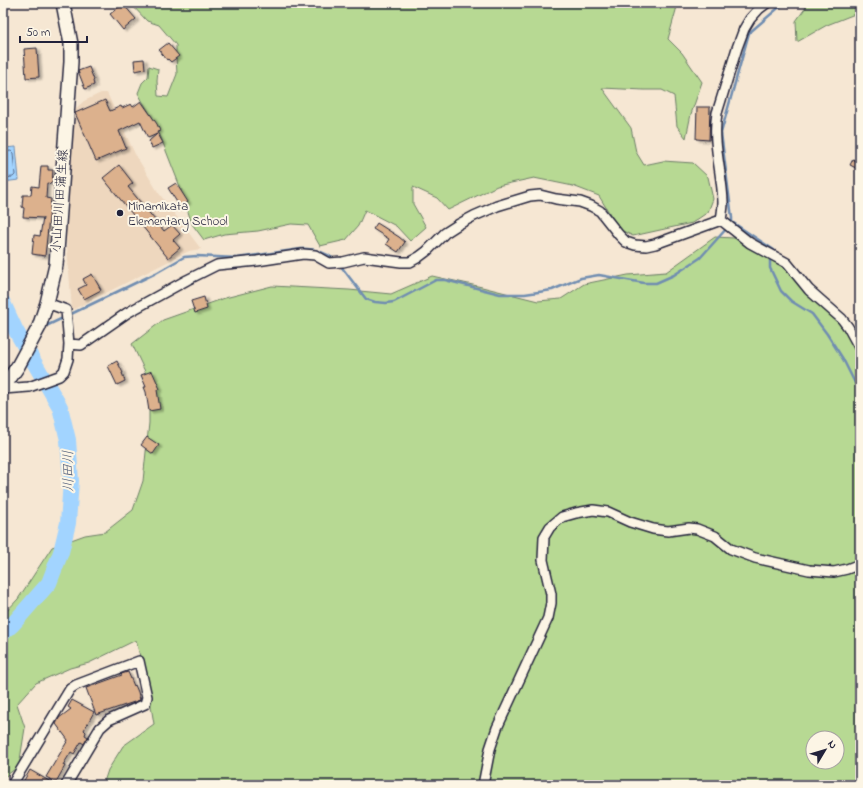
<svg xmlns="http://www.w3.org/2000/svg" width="863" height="788" viewBox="0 0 863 788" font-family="'Indie Flower','Klee One',sans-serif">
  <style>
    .built { fill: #eed7be }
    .green { fill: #b7d993; stroke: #6c7e67; fill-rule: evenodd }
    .water { fill: #a2d4ff; stroke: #6f8db1 }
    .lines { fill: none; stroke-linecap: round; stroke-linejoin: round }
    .shore { stroke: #556989; stroke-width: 1 }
    .stream { stroke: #6f8db1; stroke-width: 2.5 }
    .river { stroke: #a2d4ff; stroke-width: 16 }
    .building { fill: #dcb18d; stroke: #22223b; filter: url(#shadow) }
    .street-casing { stroke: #22223b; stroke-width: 12 }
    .secondary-casing { stroke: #22223b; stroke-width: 16 }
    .street { stroke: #fcf5e5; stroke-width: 9 }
    .secondary { stroke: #fcf5e5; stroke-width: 13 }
    .poi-dot { fill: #22223b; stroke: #fcf5e5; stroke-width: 1.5 }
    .labels { text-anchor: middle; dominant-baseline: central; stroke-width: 4; stroke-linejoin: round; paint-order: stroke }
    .street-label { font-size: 13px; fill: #22223b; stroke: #fcf5e5 }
    .poi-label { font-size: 13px; fill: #22223b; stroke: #fcf5e5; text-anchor: start }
    .water-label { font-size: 14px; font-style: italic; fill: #485776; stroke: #fcf5e5 }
  </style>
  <defs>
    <filter id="shadow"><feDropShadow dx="3" dy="2" stdDeviation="1" flood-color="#0004"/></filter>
  </defs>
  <rect width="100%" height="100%" fill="#f6e7d3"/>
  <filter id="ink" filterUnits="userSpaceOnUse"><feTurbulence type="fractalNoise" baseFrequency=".025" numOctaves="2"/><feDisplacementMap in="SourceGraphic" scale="8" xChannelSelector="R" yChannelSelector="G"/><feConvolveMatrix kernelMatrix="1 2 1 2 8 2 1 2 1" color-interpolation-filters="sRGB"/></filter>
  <g filter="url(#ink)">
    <path class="built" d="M101,93H107L135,154L158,192L201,249L189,251L72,310L66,234L74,110L84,101Z"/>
    <path class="green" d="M130,3H678L668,39L682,53L702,82L691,114L686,138L677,126L674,96L662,90H644L602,88L631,128L636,152L644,165L663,161L693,163L708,177L713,199L708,212L692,223L633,236L619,229L599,196L573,186L534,178L497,186L448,210L437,198L413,187V204L426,227L410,241L396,226L365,210L358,226L346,240L320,246L308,225L291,224L258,231L224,234L204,240L192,224L179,184L154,120L144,104L138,93L142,83L148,77L149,66L158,69L157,81L158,96L168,97L177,74L176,56V45L159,25L147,21Z
      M809,3H860V12L827,25L797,42L796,21Z
      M715,237L734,238L774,252L838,323L860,351V785H103L108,770L123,746L154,724L149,694L136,640L89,663L70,668L36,683L17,704L25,728L19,766L3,778V615L18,599L52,547L85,535L105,532L133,510L143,481L149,423V380L132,344L163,320L225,298L272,286L349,290L391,294L432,276L482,287L538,301L561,299L584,284L628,275L666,272ZM813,738H837V762H813Z"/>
    <path class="water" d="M16,147L19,180L3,182V148Z"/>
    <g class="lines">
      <path class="shore" d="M3,152L11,151L13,153L15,175L13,177L3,178"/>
      <path class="stream" d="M732,222V218L721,133L749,33L784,3
        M730,224L732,222L774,250
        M770,260V268L781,291L791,301L812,314L827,334L843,359L860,393
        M340,265L366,299L375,302L386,303L394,302L436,280H445L500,294H525L552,290L581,278L599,275L644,283H656L674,275L700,258L727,228
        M69,315L156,273L184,257L197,256L237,258L301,249C314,248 325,252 335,260
        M44,327L65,317
        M21,338L31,333"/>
      <path class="river" d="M3,303L16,331L60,407L68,440L71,481L68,523L61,552L49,583L13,624L3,633"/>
    </g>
    <path class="building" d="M123,4L136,19L123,30L110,14Z
      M168,43L179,56L171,62L168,59L167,60L159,50Z
      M37,48L39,77L26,78L24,49Z
      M144,59L145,69L135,71L134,60Z
      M89,67L94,80L93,81L94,85L85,89L78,71Z
      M105,100L110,111L121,106L122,108L131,104L133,107L141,101L157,124L160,131L157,132L163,143L152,148L149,141L157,134L148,138L140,121L119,131L126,148L96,161L75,113Z
      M697,107H710L709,140L696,139Z
      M853,159L860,163V170L850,165Z
      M119,165L133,183L128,187L164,231L172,225L180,234L173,240L180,248L168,258L103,178Z
      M41,166H48V170H53L52,184L47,183L46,198L51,199L45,256L32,254L34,235L40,236L43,218L23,217L24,208L22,207L23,195H31L32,186L39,187Z
      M176,183L188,202L180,207L168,188Z
      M377,223L399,237L405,242L398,252L386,244L389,239L373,229Z
      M92,274L101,290L84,299L78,289L86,285L83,279Z
      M204,297L207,309L195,313L191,301Z
      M117,361L123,373H122L125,381L117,385L108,366Z
      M152,371L160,389L157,390L160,409L149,411L146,392L144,387H146L141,375Z
      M147,437L159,445L153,454L141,445Z
      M128,672L134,686L135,685L138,692L140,700L96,715L86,688L122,675L121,674Z
      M72,700L94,712L84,730L86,732L85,735L88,737L84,744L81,742L74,754L71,752L63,765L65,766L56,782L46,777L68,740L56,724L59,718L71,709L68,707Z
      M30,770L56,785H28L23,782Z"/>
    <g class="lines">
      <defs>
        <path id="street" d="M721,220L750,243L787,263L809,290L842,319L848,327L860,349
          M47,303L66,310L69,344L81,345L127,313L187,280L217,265L257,261L303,254L315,255L329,263L343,262L364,257L401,262H410L419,257L427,251L445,233L459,224L474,216L497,206L530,196L540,195L556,199L580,202L591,206L600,211L619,235L626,242L635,245L646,246L655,244L721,220C722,214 723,208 723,202C722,172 712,143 717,113L737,48L744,29L750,19L759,9L767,3
          M3,389L29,387L59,376L64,371L68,359L69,344
          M13,785V783L70,689L76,685L139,661L147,697L145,704L109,720L100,728L66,785
          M483,785L490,749L497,728L548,618L551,603V594L543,560L544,537L550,527L562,517L576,513L593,510L608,512L630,522L653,529L668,531L689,528L697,529L715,536L731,549L755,558L809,570L834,572L847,569L860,564"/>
        <path id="secondary" d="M3,388L18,366L39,327L47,303L56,265L71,62V44L63,3"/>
      </defs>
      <use href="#street" class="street-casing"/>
      <use href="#secondary" class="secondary-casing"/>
      <use href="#street" class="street"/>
      <use href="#secondary" class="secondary"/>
    </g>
  </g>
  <circle class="poi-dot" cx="120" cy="213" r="4"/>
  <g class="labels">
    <g class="street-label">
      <text transform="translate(60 201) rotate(-86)">小山田川田蒲生線</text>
    </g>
    <g class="poi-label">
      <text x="128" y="206">Minamikata<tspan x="128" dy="15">Elementary School</tspan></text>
    </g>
    <g class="water-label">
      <text transform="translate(69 471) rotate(-91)">川田川</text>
    </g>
  </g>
  <rect width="863" height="788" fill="none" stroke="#fcf5e5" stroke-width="16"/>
  <rect x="8" y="8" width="847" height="772" fill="none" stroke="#22223b" stroke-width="1.5" filter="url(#ink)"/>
  <g transform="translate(825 750) rotate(52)"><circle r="19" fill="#fcf5e5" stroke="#a5a1a1"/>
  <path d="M0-3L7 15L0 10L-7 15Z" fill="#22223b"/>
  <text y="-6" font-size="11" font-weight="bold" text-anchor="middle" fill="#22223b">N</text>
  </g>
  <path d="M20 36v6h67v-6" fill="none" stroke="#22223b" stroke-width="2"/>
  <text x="26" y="36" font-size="12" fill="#22223b" stroke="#fcf5e5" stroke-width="3" paint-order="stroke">50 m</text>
</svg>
